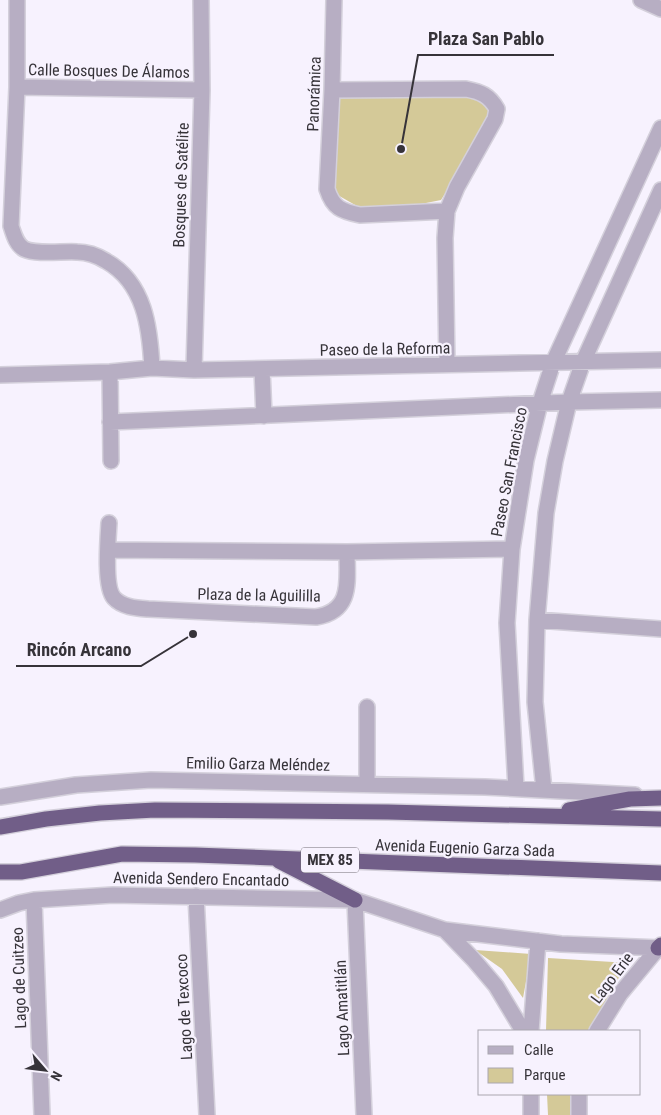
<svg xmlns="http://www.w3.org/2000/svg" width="661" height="1115" viewBox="0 0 661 1115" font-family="'Roboto Condensed',sans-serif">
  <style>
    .green { fill: #d4c998 }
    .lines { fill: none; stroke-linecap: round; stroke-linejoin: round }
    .minor-casing { stroke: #d4d0db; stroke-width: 18 }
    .highway-casing { stroke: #d4d0db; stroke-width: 18 }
    .minor { stroke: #b7aec3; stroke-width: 15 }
    .highway { stroke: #715e88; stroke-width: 15 }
    .labels { text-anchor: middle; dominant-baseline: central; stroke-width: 4.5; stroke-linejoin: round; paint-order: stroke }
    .shield { fill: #f7f2fe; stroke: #706c74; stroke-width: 1 }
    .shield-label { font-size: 15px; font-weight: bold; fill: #363339 }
    .street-label { font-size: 16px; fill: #363339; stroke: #f7f2fe }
    .leader { fill: none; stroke: #363339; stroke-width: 2 }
    .callout-dot { fill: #363339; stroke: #f7f2fe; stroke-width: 2 }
    .callout-label { font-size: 18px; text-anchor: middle; font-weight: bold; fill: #363339; stroke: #f7f2fe; stroke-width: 4.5; stroke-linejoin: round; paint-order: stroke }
  </style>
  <rect width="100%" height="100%" fill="#f7f2fe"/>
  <path class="green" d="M466,89L497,109L441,200L371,214L327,189L332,90Z
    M475,950L531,954L523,998L502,969Z
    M548,958L629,963L616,982L591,1031H546Z
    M547,1094H576L577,1115H548Z"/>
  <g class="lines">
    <defs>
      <path id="minor" d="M17,0V87L11,226C14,235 16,244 24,249C37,255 63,251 77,252C87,252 98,256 106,261C145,283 150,328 152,368
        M334,0L332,90L327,189C333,208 341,211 360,215L447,211
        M641,0L661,9
        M17,87L202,90
        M332,90L466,89C481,92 489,95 497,109L495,119L457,187L447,211L445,238L447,365
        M262,369L264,416
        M194,370L202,90L201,0
        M110,372L111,461
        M0,375L110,372L152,368L194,370L661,360
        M110,422L569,402L661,400
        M109,523C108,539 104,587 114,598C122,607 136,608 148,609L316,617C353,611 347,581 347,552
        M108,550L347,552L512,549
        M537,620L661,629
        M367,784V707
        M516,788L507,623L512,549L526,460L540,403L553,363L661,128
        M544,790L535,702L537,620L546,513L555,461L569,402L583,362L661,190
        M0,797L76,785L151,780L485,787L635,795
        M196,896L207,1115
        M34,900L42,1115
        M355,900L364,1115
        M0,910L19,903L34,900L113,895L355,900L445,930L561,944L661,948
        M445,930L473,959L496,986L523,1031
        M531,1031L538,941
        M597,1031L620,994L658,948
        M531,1094V1115
        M579,1094V1115"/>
      <path id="highway" d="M569,810L630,799L661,798
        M0,827L46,819L100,813L155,810L388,812L661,819
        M279,861L355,900
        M0,872H21L122,854L195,855L661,873
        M658,948L661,945"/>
    </defs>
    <use href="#minor" class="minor-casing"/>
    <use href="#highway" class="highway-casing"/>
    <use href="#minor" class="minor"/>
    <use href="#highway" class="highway"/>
  </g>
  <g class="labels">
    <rect class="shield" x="301" y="847.5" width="58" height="25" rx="4"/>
    <g class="shield-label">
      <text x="330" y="860">MEX 85</text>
    </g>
    <g class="street-label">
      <text transform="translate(109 71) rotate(1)">Calle Bosques De Álamos</text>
      <text transform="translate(314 94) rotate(-88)">Panorámica</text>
      <text transform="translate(181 185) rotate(-88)">Bosques de Satélite</text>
      <text transform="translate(385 349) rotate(-1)">Paseo de la Reforma</text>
      <text transform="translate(509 472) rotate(-79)">Paseo San Francisco</text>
      <text transform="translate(259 595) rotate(1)">Plaza de la Aguililla</text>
      <text transform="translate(258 764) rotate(1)">Emilio Garza Meléndez</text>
      <text transform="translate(465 848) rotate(2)">Avenida Eugenio Garza Sada</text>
      <text transform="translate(201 879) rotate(1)">Avenida Sendero Encantado</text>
      <text transform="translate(19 978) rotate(-92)">Lago de Cuitzeo</text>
      <text transform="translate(612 978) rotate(-53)">Lago Erie</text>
      <text transform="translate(184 1007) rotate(-93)">Lago de Texcoco</text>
      <text transform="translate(342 1008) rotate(-92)">Lago Amatitlán</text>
    </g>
  </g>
  <path class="leader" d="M401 149L418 55H554M193 634L141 666H16"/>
  <g class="callout-dot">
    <circle cx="401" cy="149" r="5"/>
    <circle cx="193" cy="634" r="5"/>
  </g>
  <g class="callout-label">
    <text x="486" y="45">Plaza San Pablo</text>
    <text x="79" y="656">Rincón Arcano</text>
  </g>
  <rect x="478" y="1030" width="162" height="65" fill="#f7f2fe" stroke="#aaa6af"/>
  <rect x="488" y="1046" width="25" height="8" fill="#b7aec3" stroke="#aaa6af"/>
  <text x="524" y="1055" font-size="15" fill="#363339">Calle</text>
  <rect x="488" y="1068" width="25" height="15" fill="#d4c998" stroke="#aaa6af"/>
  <text x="524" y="1080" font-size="15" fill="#363339">Parque</text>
  <g transform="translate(45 1070) rotate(118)" stroke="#f7f2fe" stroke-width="4" paint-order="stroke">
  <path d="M0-4L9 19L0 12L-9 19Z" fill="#363339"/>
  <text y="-8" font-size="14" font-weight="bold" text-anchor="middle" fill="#363339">N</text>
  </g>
</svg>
